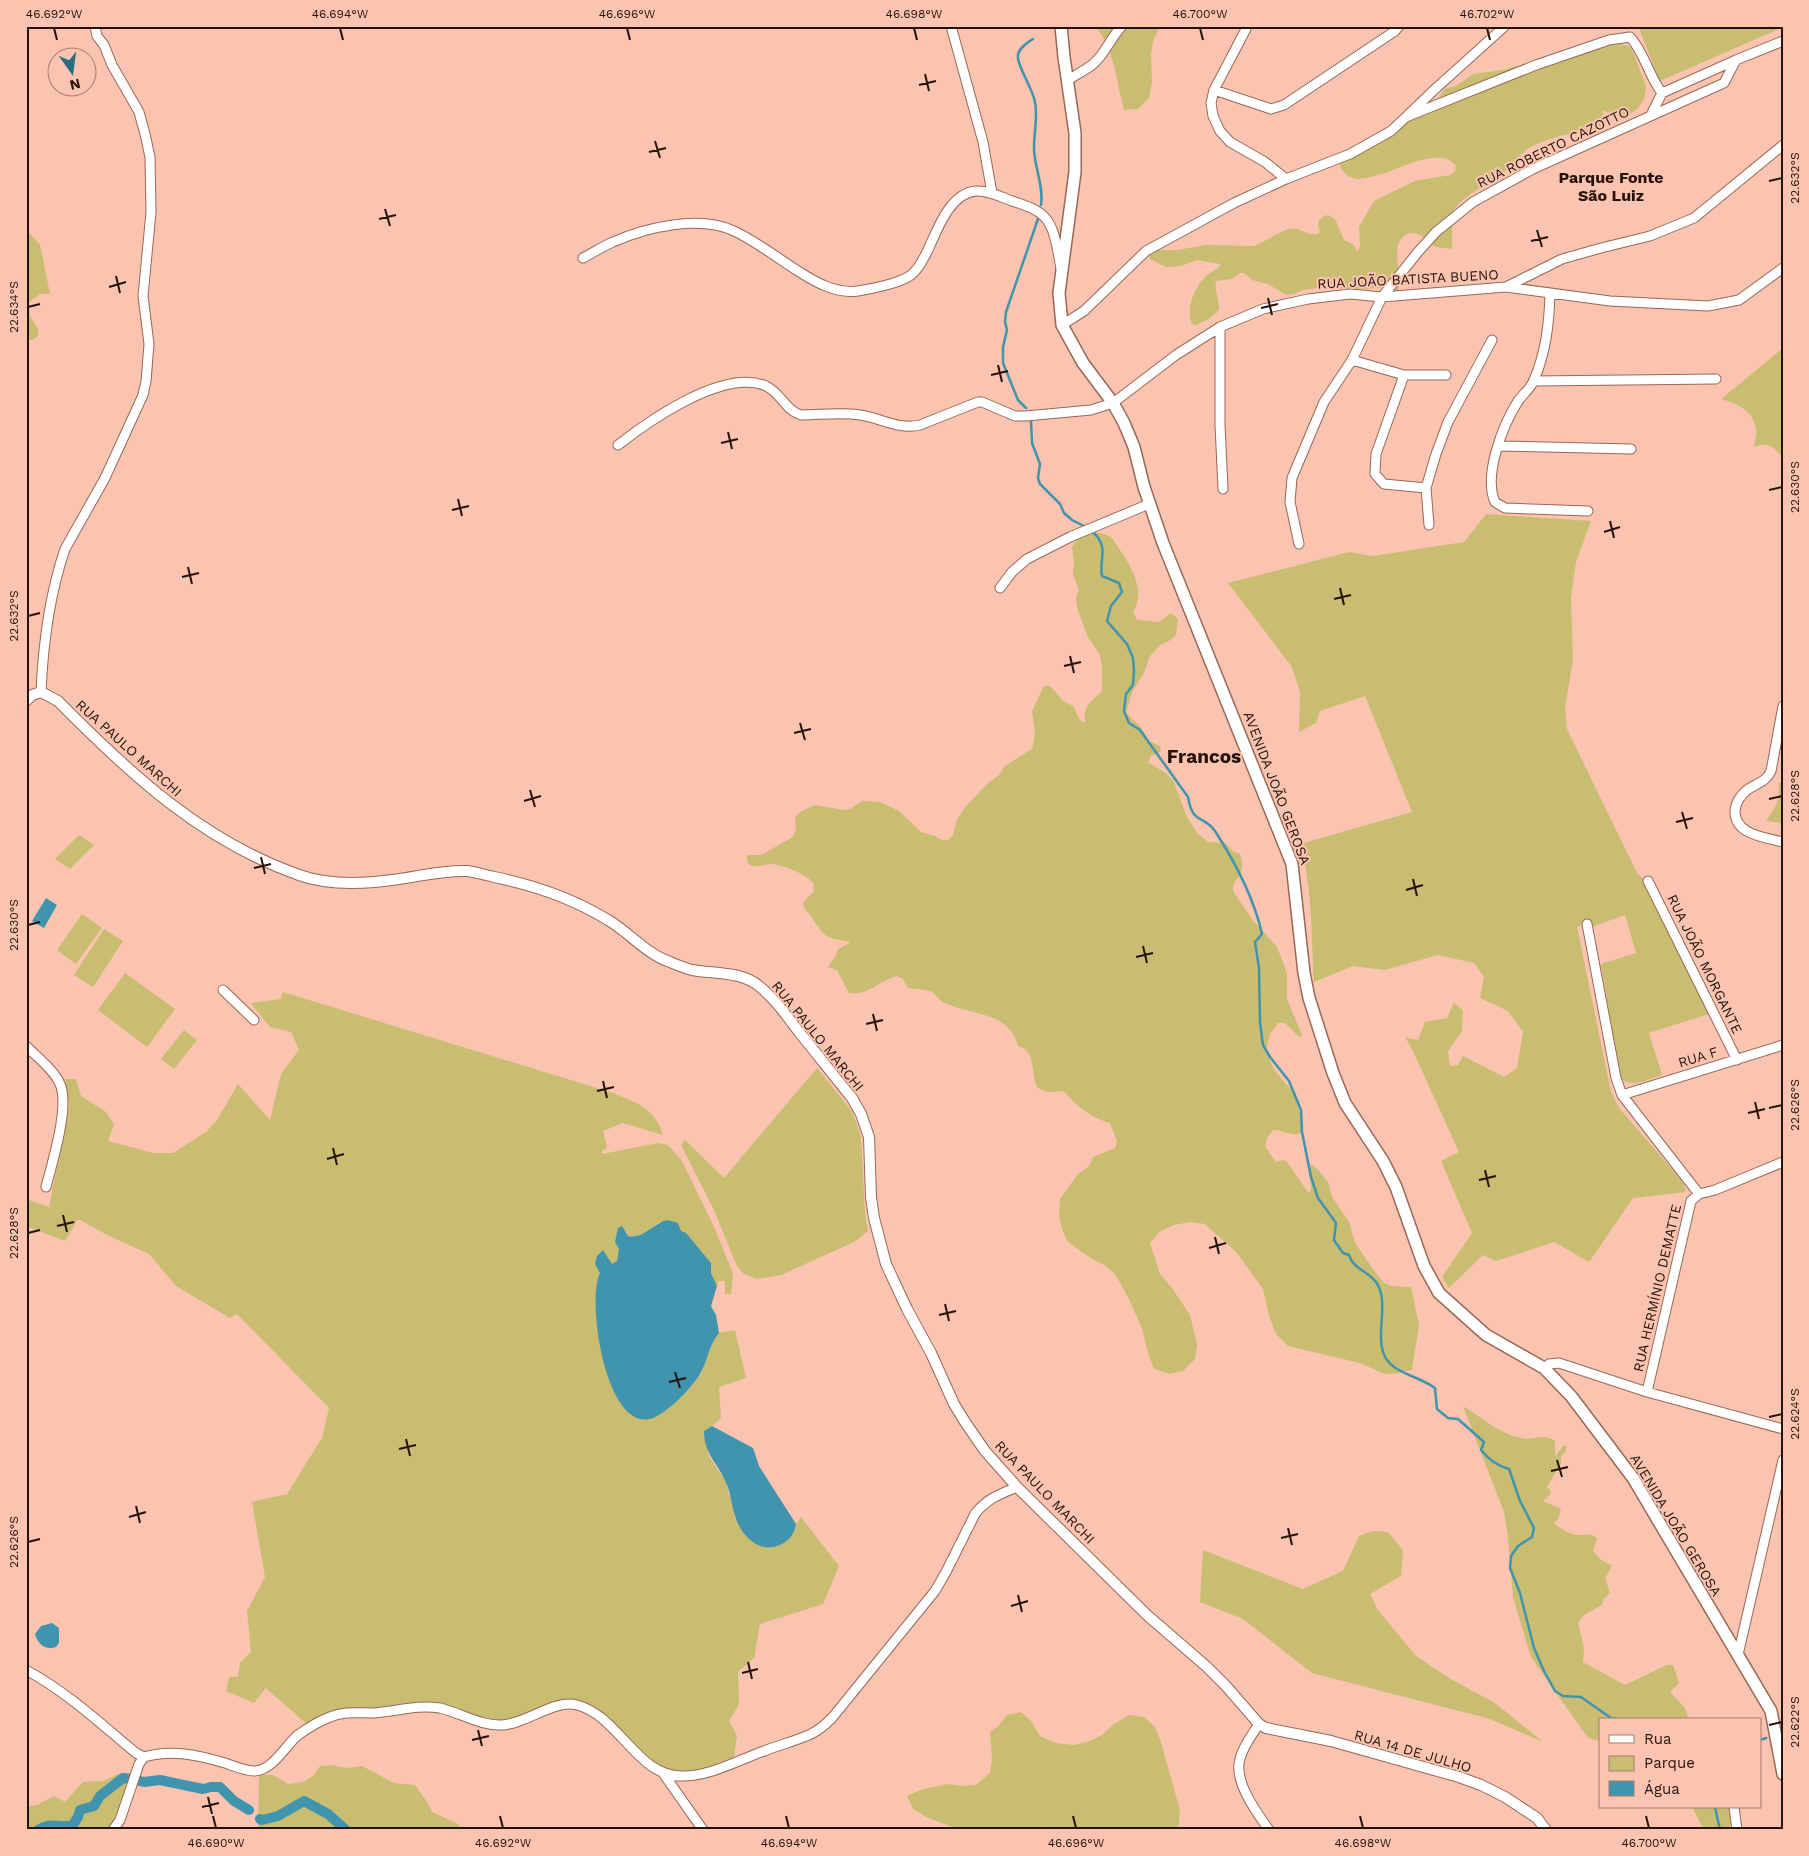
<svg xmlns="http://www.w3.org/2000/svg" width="1809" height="1856" viewBox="0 0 1809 1856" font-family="'Work Sans',sans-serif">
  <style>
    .green { fill: #c9bd71 }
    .water { fill: #4094ad }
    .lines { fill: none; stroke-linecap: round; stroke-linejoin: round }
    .stream { stroke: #4094ad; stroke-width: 2.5 }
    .canal { stroke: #4094ad; stroke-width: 10 }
    .minor-casing { stroke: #986856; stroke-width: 11 }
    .tertiary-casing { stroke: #986856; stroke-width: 12 }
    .secondary-casing { stroke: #986856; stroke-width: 14 }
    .minor { stroke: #fff; stroke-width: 9 }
    .tertiary { stroke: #fff; stroke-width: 10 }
    .secondary { stroke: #fff; stroke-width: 11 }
    .ticks { fill: none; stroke: #25120b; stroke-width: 2 }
    .labels { text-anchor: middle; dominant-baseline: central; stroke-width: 4; stroke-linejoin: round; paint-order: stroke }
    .street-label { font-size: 14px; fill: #25120b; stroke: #fac4b0 }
    .quarter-label { font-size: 16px; font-weight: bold; fill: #25120b; stroke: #fac4b0 }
    .district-label { font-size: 19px; font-weight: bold; fill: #25120b; stroke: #fac4b0 }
    .neatline { fill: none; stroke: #25120b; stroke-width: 2 }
    .ticks-label { font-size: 12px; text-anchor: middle; fill: #25120b }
  </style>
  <rect width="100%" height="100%" fill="#fac4b0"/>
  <path class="green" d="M1095,26H1160L1153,41L1151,55L1152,83L1149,98L1138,109L1124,110C1117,83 1114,47 1095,26Z
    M1638,26H1780L1781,28L1660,81Z
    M1622,44L1630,47L1634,54L1646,87L1644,99L1638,108L1630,114L1620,118L1602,110L1606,122C1604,124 1601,129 1599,131C1591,136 1569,132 1557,137C1548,140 1534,144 1526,150C1519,156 1514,164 1507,170C1488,186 1460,194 1449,218L1452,225V249C1447,248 1441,248 1436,247C1430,245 1426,238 1420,235C1408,229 1400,237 1397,248L1399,292L1387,287L1357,290L1325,287L1303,290L1294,294L1286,295L1268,284L1252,280L1244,273H1240L1232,279L1216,281C1214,291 1220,300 1219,310L1209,319L1196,325L1192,324C1185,308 1195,287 1206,276C1210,273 1215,270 1219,267L1220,264L1197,260L1181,266L1166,267L1150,259L1149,256L1150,252L1155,250H1177L1206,245L1255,246L1287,229H1297L1310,234H1318L1320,232C1316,224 1318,218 1328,215L1335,219L1344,240L1353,244L1358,252L1360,245L1359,227L1374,201L1415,181L1450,175L1455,171L1456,166C1432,133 1352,210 1339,163L1438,100L1444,89L1456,86L1473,74L1503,70L1590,46Z
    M26,229L40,245L50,294H40L29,302L30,316L38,329V336L34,339L26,341Z
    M1783,348V458C1774,447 1768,441 1754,447C1755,442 1757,433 1756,428C1753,410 1736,403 1721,399Z
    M1486,514L1591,521L1576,562L1571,598L1573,659L1565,709L1567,729L1637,873L1647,883L1706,1003L1709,1014L1649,1033L1662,1075C1648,1079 1632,1089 1620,1078L1601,964L1636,953L1625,915L1591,927L1590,921L1577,927L1611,1092L1619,1108L1676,1174L1683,1183L1686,1192L1633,1198L1589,1262L1554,1242L1496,1261L1483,1255L1449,1288L1442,1277L1472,1233L1441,1161L1459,1152L1412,1049L1405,1037L1418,1040L1425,1022L1447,1018L1454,1003L1463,1010L1462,1031L1448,1051L1450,1066L1458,1065L1463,1056L1504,1077L1517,1068L1523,1032L1508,1011L1480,998L1484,977L1474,963L1438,955L1384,970L1353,966L1314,982C1311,937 1313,888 1300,844L1412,812L1365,696L1320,711L1316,723L1299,732L1300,692L1292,667L1228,583L1349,552L1373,556L1464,542Z
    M1092,533C1098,533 1105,533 1111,537C1114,540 1117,546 1120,550C1132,568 1146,592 1133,612L1137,620L1159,622L1171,613L1178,619L1176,635L1171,640L1160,645L1150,656L1144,673L1132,692L1126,713L1140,726L1149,741L1160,746L1161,751L1151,756L1148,762L1167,774L1174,782L1186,815L1197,833L1208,842L1225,843L1234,852L1240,854C1247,878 1233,875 1233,891L1252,919L1277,947L1287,973V999L1302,1035L1301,1037L1298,1036L1285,1023H1278L1270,1034L1266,1051L1274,1070L1294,1093L1302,1121L1301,1133C1291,1137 1283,1129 1273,1130L1267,1138L1265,1147L1276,1162L1283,1160L1287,1162L1308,1192H1310L1311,1188L1308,1165H1312L1319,1171L1328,1182L1332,1197L1349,1222L1355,1243L1378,1276L1384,1283L1392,1286L1411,1287L1419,1325L1412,1370L1399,1373L1385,1374L1360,1363L1288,1346L1276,1334L1269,1316L1263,1289L1237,1253L1205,1224L1190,1222L1174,1225L1159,1232L1150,1243L1160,1274L1172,1288L1190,1315L1197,1345L1195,1359L1183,1371L1170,1374L1154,1369L1149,1356L1142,1329L1130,1301L1115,1274L1104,1265L1092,1259L1068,1242L1062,1229L1059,1216L1060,1199L1077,1175L1089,1166L1093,1157L1115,1148L1117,1141L1110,1123C1093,1119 1075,1105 1064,1091L1048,1092L1038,1088C1030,1075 1037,1050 1018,1046C1009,1010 969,1016 943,1002C939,1000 936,994 932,992C925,989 915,989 908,988L903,979L897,976C880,980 868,996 849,993L837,970L828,967L835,957L838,949L851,942C827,937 826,940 813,919C809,911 805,912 803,903L814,891C814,889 813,885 813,883C807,874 780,864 770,864C765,864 759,867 754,866C748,866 746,860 747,855H761L793,837L796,828L795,818L800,812L815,805L844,810L850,809L862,801L880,802L899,811L921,832L935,836L942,840H948L953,835L957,820L965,807L988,783L999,775L1005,766L1032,749L1035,735L1032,711L1044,686H1050L1063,701L1073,706L1080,720L1085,723C1083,705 1090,703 1102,691V665L1100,655L1088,637L1078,611L1076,598L1079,590L1073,574L1074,561L1072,547L1077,539Z
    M1778,782L1783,783V823L1766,821C1776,808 1781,799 1778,782Z
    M79,835L94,845L70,869L55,859Z
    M82,914L102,928L76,964L57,950Z
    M104,929L123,941L93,987L74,975Z
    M125,973L175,1009L147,1047L98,1010Z
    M283,992L613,1093C637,1103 655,1108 663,1135L623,1123L603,1131L607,1148L602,1151V1154L658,1143L668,1145L682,1161L714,1227L733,1273L731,1294H725V1281H719L717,1286L711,1273V1263L681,1231L659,1222C651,1229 640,1239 628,1236L627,1231L619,1249L617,1261L600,1273L668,1409C679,1398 694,1387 701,1373C707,1359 709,1346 719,1333L735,1330L746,1378L719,1387L721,1418L712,1426L704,1431L709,1456L726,1482L735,1519L792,1535L796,1524L801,1517L839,1566L823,1604L760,1624L754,1658L738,1672L739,1704L729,1721L737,1736L734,1757L717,1763L719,1767L700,1775L663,1773L608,1723L567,1703L503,1725L441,1709L349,1712L310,1727L266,1688L254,1703L226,1691L229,1677H238L240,1663L251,1652L247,1611L265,1577L252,1502L287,1494L322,1438L329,1408L237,1314L230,1318L176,1286L149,1254L109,1236L78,1219L65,1241L26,1226V1199L49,1207L69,1106L65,1079H76L81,1096L106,1112L114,1125L108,1141L153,1153H173L206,1132L217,1120L238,1084L270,1120L281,1074L299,1050L291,1032L270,1027L251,1003L281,999Z
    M184,1030L197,1040L174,1069L161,1059Z
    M817,1068L851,1110L857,1124L861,1138L865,1212L868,1231L854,1242L781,1275L757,1279L744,1274L737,1266L714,1210L681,1145L685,1140L724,1178Z
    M1463,1406C1481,1417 1500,1434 1521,1438C1533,1441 1544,1433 1555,1441V1457L1564,1445L1567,1447L1565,1452L1561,1456V1463L1546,1489L1549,1488L1551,1494L1543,1501L1561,1509L1558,1519L1554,1523C1559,1528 1569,1534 1577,1535C1587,1535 1588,1532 1597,1538L1593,1551L1600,1559L1612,1566L1605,1578L1610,1593L1603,1600L1602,1605L1584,1615L1578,1623L1584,1648L1583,1662L1625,1685L1667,1665H1673L1679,1683L1670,1692L1685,1708L1689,1719L1691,1720H1600V1741L1588,1738L1531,1657L1513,1597L1508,1538L1504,1512Z
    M1373,1531L1388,1532L1403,1550L1401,1576L1370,1594L1377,1609L1416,1656L1449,1678L1495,1703L1543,1742L1490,1719L1312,1673L1243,1619L1200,1602L1203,1550L1303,1589L1343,1571L1359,1536Z
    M1021,1712L1031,1721L1040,1736L1056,1743L1074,1745L1090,1741L1102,1735L1114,1724L1129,1715L1144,1717L1154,1726L1160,1739L1180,1810L1178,1830H960L926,1817L913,1809L907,1796L920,1790L947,1784L962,1786L976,1785L990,1773L992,1759L990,1732L998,1726L1007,1715Z
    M332,1765L347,1768L362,1766L394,1783L415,1785L427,1802L432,1812L458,1824L462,1830H259L258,1825L259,1775H273L288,1784L303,1782L313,1776L320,1766Z
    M118,1774L131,1776L114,1822L106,1830H26V1807L37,1805L54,1796L65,1802L83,1782L103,1781Z
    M1692,1807H1731L1733,1821L1730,1824V1830H1704Z"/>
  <path class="water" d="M46,898L57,905L44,928L32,921Z
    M667,1220L678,1223L681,1231L686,1233L711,1263V1273L717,1286L711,1306L716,1315L719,1333C708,1347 708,1360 700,1374C692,1388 668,1412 653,1418C606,1435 586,1300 600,1273L595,1264L597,1256L603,1250L612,1264L617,1261L619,1249L615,1242L618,1228L622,1226L628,1236C642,1240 654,1223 667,1220Z
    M712,1426L753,1448L759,1466L796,1524C794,1536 788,1542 777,1546C758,1553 740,1534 735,1516C731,1505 731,1493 726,1483C718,1462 704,1455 704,1431Z
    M52,1623L59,1628V1643L56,1647C45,1651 38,1644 35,1634L41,1626Z"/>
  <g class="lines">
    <path class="stream" d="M1033,39C1027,43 1019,48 1018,55C1016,64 1033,89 1035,102C1038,117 1034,132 1034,148C1034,166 1044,186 1041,205
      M1026,408L1018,400L1003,363V347L1007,330L1005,322L1006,312L1039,216
      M1031,421L1032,443L1040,464L1038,478L1040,484L1060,504L1064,513L1072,520L1084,526
      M1094,533C1109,548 1099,557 1102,576L1119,583L1122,592L1111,606L1107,621L1127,644L1133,658L1134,671L1133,685L1126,694L1124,711L1129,723L1140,730L1188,797C1193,826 1203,814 1215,831C1235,862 1254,898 1262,934L1255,942L1259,968L1260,1023L1263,1045L1270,1057L1289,1081L1301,1110L1302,1132L1311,1177L1318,1198L1336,1223L1334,1240L1343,1253L1349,1255C1353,1269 1368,1271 1376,1282C1393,1306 1367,1348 1394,1367C1407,1376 1423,1379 1435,1388L1437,1409L1448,1418L1458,1419L1484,1442L1481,1450C1489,1460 1497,1466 1509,1469L1520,1501L1534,1528L1532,1537L1518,1546L1511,1556L1510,1568L1520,1593L1534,1648L1544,1671L1555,1691L1563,1696L1581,1697L1611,1718L1622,1720
      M1760,1740L1766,1738
      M1715,1807L1720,1830"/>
    <path class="canal" d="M136,1780L144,1782L160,1780L203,1789L211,1787H220L234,1801L249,1810
      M260,1819L262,1820L278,1816L304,1801L328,1814L346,1830
      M38,1830C52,1821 59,1829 73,1825L78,1817L80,1810L94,1806L100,1796L123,1778L132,1779"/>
    <defs>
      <path id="minor" d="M951,26L983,142L992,193
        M1246,29L1214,90L1211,103L1213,116L1220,131L1230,142L1265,162L1286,179
        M1068,80C1076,75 1085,70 1092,65C1105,55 1110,38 1122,26
        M1214,90L1271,109L1284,105L1395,31L1399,26
        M1408,115L1434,90L1505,26
        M1651,115L1662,93
        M583,258C593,253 603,246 613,242C647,227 699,215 734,231C754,240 779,259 798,271C815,282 836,294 858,291C871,289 901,283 911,275C920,268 923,259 928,250C937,230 950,193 976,191C988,190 1001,197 1012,201C1022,204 1032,207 1040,213C1056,224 1057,251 1061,268
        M1506,287L1562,259L1601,248L1650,236L1694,218L1783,145
        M1550,294C1549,324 1546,352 1534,380C1531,388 1523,394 1518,401C1503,425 1483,475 1495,502L1505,508L1588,511
        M1062,325L1084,311L1146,251L1234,203L1286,179L1350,154L1391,131L1406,117L1536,65L1609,40L1630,37C1645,53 1648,75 1662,93L1736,60
        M1220,327V425L1223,489
        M1352,360L1404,375H1446
        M1404,375L1376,454L1375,474L1384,484L1426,488
        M1534,381L1716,379
        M618,445C650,420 724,368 766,386C781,393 785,410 801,415C820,415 841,412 860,415C881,418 898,430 920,425L978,402H982L1015,416H1026L1091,410L1113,403L1176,355L1220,327L1263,309L1308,299L1350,294L1382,297L1506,287L1610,301L1708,306L1739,300L1783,268
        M1499,446L1631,449
        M1429,525L1426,488L1436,454L1448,422L1492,340
        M1299,544L1290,502L1292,478L1324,402L1352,360L1382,297L1418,252L1436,232L1473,202L1533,169L1724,83L1736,60L1783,41
        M1000,588L1012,572L1027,559L1070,537L1149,504
        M41,692C43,645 50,593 65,549L105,478L143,395L146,381L149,344L143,296L151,212L150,157L145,134L139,112L112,65L104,45L97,36L95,26
        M1783,706L1771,771C1766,782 1757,783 1747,790C1741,795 1736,803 1735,810C1734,835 1764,837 1783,842
        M1648,881L1737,1060
        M1587,924L1616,1078L1622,1095L1699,1194
        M223,990L254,1020
        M26,1046C37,1057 54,1070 60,1084C70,1106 52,1163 46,1187
        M1622,1095L1783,1045
        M1544,1368L1549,1364L1559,1363L1647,1392L1783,1429
        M1647,1392L1691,1201L1699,1194L1715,1190L1783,1162
        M1738,1655L1783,1460
        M26,1670C67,1692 101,1724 136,1753L144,1757
        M1259,1724C1252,1735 1243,1746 1240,1759C1233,1781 1257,1813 1269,1830
        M663,1773L703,1830
        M1734,1807L1737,1830
        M113,1830L120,1820L139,1764L144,1757C171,1749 198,1755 225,1763C234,1766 245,1771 255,1771C273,1770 285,1746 298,1735C308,1728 319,1721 330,1717C344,1711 358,1713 372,1713C395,1712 416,1704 440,1708C461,1713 480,1726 502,1725C526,1724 554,1699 577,1705C619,1716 637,1776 681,1776C708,1777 739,1760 764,1751C779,1745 796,1741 811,1734C819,1730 826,1724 832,1718L935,1591L946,1572L975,1514C986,1499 1000,1494 1017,1487"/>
      <path id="tertiary" d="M26,701L32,695L41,692L58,701C129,773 202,841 299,875C327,885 363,884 392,880C418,877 441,870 467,871C476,872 485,875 494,877C533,885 574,899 608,920C629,932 646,954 670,962C677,965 684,968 692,970C713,974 741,971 759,986C775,999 787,1016 799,1032C817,1054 834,1076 852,1098L861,1114L869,1137L871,1197L874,1218L886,1264L907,1309L931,1353L954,1404L965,1422L985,1451L1017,1487L1147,1615L1207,1667L1226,1686L1259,1724L1266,1728L1331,1741L1459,1777L1481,1785L1505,1797L1537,1818L1546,1830"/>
      <path id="secondary" d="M1061,26L1064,57L1075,133V172L1059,293L1062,325L1083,363L1113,403L1124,423L1134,447L1144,487L1163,543L1292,864L1304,973L1309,998L1333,1073L1345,1103L1383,1161L1396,1187L1424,1266L1439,1293L1486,1335L1544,1368L1571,1396L1633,1478L1771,1711L1783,1774"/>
    </defs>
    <use href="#minor" class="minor-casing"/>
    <use href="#tertiary" class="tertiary-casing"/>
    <use href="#secondary" class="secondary-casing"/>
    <use href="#minor" class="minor"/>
    <use href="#tertiary" class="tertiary"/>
    <use href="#secondary" class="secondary"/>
  </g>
  <path class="ticks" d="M54,28L57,40M340,28L343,40M627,28L630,40M914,28L917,40M1200,28L1203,40M1487,28L1490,40M925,74L929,91M919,85L936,81M655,141L660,158M649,152L666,148M1769,181L1782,178M385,209L390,226M379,219L396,215M1537,230L1542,247M1531,241L1548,237M116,276L120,293M109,287L126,282M1268,298L1272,315M28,307L40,304M1261,308L1278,304M998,365L1002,382M991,375L1008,371M728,432L732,449M721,443L738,439M1769,490L1782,487M458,499L462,516M452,510L469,506M1610,521L1614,538M1604,532L1620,527M188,567L192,584M182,577L199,573M1340,588L1344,605M1334,599L1351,595M28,616L40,613M1070,656L1074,673M1064,666L1081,662M800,723L805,740M794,733L811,729M530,790L535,807M1769,799L1782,796M524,801L541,796M1682,812L1687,829M1676,822L1693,818M261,857L265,874M254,868L271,864M1413,879L1417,896M1406,890L1423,885M28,925L40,922M1143,946L1147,963M1136,957L1153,953M873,1014L877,1031M866,1024L883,1020M603,1081L607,1098M597,1091L614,1087M1755,1102L1759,1119M1769,1108L1782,1105M1748,1113L1765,1109M333,1148L337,1165M327,1159L344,1154M1485,1170L1489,1187M1479,1180L1496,1176M63,1215L67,1232M57,1226L74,1222M28,1233L40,1230M1215,1237L1219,1254M1209,1248L1226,1243M945,1304L949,1321M939,1315L956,1311M675,1372L680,1388M669,1382L686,1378M1769,1417L1782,1414M406,1439L410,1456M399,1449L416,1445M1557,1460L1562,1477M1551,1471L1568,1467M136,1506L140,1523M129,1517L146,1512M1288,1528L1292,1545M1281,1538L1298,1534M28,1542L40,1539M1018,1595L1022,1612M1011,1606L1028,1601M748,1662L752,1679M742,1673L758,1669M1769,1725L1782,1722M478,1730L482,1746M472,1740L489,1736M208,1797L212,1814M202,1807L219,1803M213,1816L216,1828M500,1816L503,1828M786,1816L789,1828M1073,1816L1076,1828M1360,1816L1363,1828M1646,1816L1649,1828"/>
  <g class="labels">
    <g class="street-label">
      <text transform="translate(1553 147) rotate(-26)">RUA ROBERTO CAZOTTO</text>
      <text transform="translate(1408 279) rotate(-3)">RUA JOÃO BATISTA BUENO</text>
      <text transform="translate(129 748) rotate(42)">RUA PAULO MARCHI</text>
      <text transform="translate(1277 788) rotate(69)">AVENIDA JOÃO GEROSA</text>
      <text transform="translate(1705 964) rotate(64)">RUA JOÃO MORGANTE</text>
      <text transform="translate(818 1036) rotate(51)">RUA PAULO MARCHI</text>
      <text transform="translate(1698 1057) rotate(-17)">RUA F</text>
      <text transform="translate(1657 1288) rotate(-77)">RUA HERMÍNIO DEMATTE</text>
      <text transform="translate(1045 1492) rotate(46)">RUA PAULO MARCHI</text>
      <text transform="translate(1676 1525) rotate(59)">AVENIDA JOÃO GEROSA</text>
      <text transform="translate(1413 1751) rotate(16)">RUA 14 DE JULHO</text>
    </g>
    <g class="quarter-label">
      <text x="1611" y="177">Parque Fonte<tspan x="1611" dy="18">São Luiz</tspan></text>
    </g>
    <g class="district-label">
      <text x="1204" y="756">Francos</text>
    </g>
  </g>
  <rect width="1809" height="1856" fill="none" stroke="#fac4b0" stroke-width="55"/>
  <rect x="1599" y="1718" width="162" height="90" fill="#fac4b0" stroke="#a57d6e"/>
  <rect x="1609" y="1735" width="25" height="8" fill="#ffffff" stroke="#a57d6e"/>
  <text x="1644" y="1744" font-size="15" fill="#25120b">Rua</text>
  <rect x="1609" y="1756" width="25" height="15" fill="#c9bd71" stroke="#a57d6e"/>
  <text x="1644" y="1768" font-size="15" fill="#25120b">Parque</text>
  <rect x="1609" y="1781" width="25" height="15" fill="#4094ad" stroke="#a57d6e"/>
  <text x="1644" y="1794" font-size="15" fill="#25120b">Água</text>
  <g transform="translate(72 72) rotate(166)"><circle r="24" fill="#fac4b0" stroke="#a57d6e"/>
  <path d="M0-4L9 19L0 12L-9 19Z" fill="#2b6d80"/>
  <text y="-8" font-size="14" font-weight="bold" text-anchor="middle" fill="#25120b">N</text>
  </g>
  <rect x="28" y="28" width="1754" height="1800" class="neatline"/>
  <g class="ticks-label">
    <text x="54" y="18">46.692°W</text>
    <text x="340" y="18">46.694°W</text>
    <text x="627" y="18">46.696°W</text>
    <text x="914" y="18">46.698°W</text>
    <text x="1200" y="18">46.700°W</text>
    <text x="1487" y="18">46.702°W</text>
    <text transform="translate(1795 178) rotate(-90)" y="4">22.632°S</text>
    <text transform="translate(14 307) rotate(-90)" y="4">22.634°S</text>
    <text transform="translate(1795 487) rotate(-90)" y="4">22.630°S</text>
    <text transform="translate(14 616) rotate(-90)" y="4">22.632°S</text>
    <text transform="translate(1795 796) rotate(-90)" y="4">22.628°S</text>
    <text transform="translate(14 925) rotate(-90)" y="4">22.630°S</text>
    <text transform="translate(1795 1105) rotate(-90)" y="4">22.626°S</text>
    <text transform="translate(14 1233) rotate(-90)" y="4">22.628°S</text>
    <text transform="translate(1795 1414) rotate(-90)" y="4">22.624°S</text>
    <text transform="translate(14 1542) rotate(-90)" y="4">22.626°S</text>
    <text transform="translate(1795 1722) rotate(-90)" y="4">22.622°S</text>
    <text x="216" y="1847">46.690°W</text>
    <text x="503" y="1847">46.692°W</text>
    <text x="789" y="1847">46.694°W</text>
    <text x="1076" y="1847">46.696°W</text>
    <text x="1363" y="1847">46.698°W</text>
    <text x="1649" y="1847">46.700°W</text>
  </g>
</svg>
